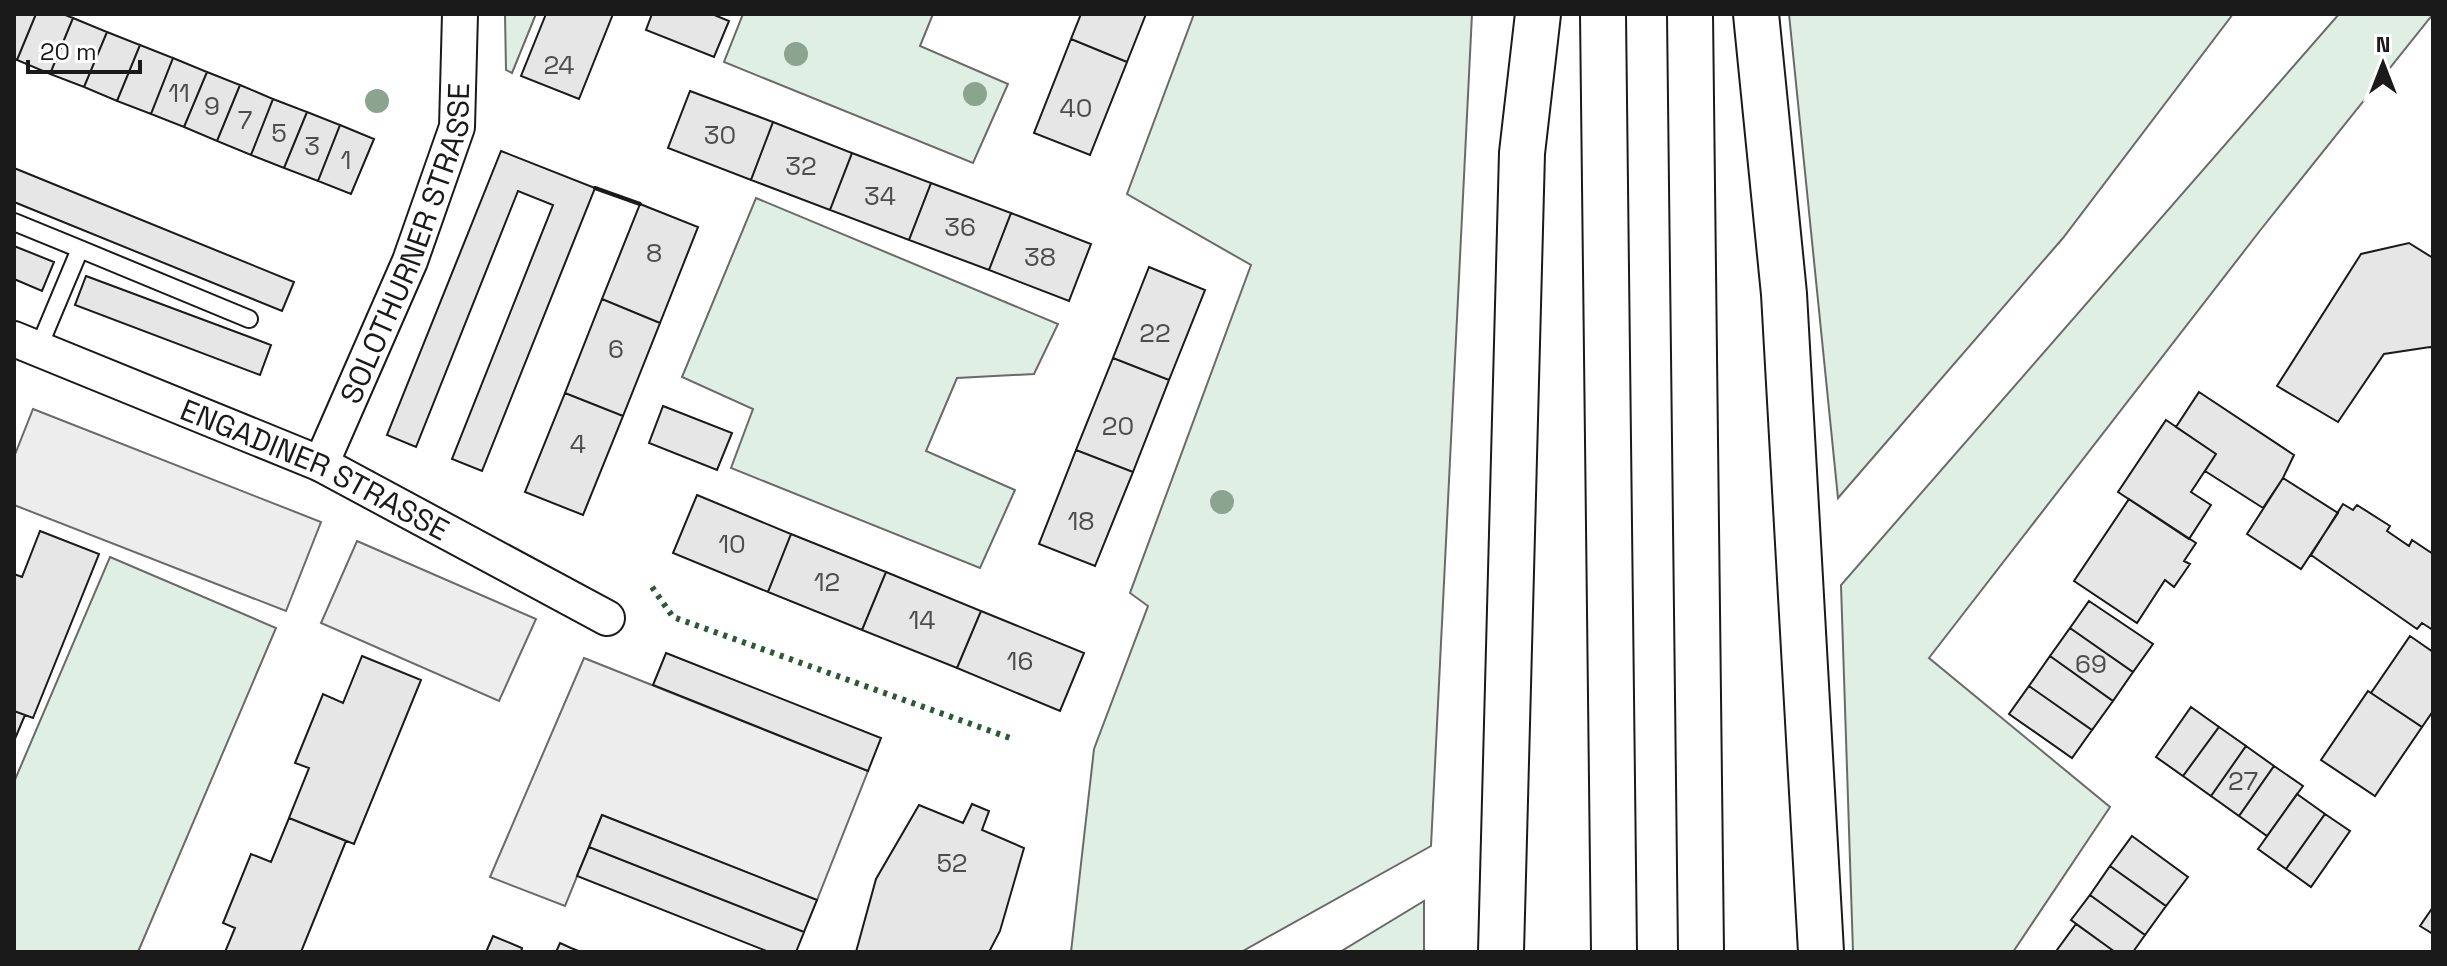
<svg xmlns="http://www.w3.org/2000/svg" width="2447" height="966" viewBox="0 0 2447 966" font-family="'Space Grotesk',sans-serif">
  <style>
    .green { fill: #e0efe3; stroke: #6a6a6a; stroke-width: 2 }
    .parking { fill: #ededed; stroke: #6a6a6a; stroke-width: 2 }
    .building { fill: #e6e6e6; stroke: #1a1a1a; stroke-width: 2 }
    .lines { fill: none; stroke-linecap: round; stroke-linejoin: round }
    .lane-casing { stroke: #1a1a1a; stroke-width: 20 }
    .street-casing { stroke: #1a1a1a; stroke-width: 38 }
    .highway-casing { stroke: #1a1a1a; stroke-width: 48 }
    .lane { stroke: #fff; stroke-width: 16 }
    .street { stroke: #fff; stroke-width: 34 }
    .highway { stroke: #fff; stroke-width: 44 }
    .hedge { stroke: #2b5a34; stroke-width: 6; stroke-dasharray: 4 6; stroke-linecap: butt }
    .wall { stroke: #1a1a1a; stroke-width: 4 }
    .tree { fill: #8aa48f }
    .labels { text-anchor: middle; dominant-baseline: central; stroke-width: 6; stroke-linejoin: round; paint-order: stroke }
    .number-label { font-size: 26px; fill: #4d4d4d }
    .street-label { font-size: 30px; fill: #1a1a1a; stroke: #fff }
  </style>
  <rect width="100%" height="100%" fill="#fff"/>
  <path class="green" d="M505,14H536L512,73L506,70Z
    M743,14H933L920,46L1008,84L973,163L724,62Z
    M1194,14H1472L1431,846L1241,952H1071L1094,749L1148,606L1130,593L1251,265L1127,194Z
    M1789,14H2233L2063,238L1838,498Z
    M2339,14H2433L2262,228L1929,658L2110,807L2013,952H1853L1841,585Z
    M756,198L1058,324L1034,374L957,378L926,451L1015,490L980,568L731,468L753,409L682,377Z
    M110,557L276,628L138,952H14V782Z
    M1424,901V952H1340Z"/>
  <path class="parking" d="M33,409L321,522L286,611L14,505V457Z
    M357,541L536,619L499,701L321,623Z
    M584,658L868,771L817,900L602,815L565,906L490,877Z"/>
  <path class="building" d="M14,14H36L17,60L14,59Z
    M36,14H63L73,18L50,74L17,60Z
    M546,14H613L579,99L521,76Z
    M652,14H712L729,21L714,57L646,30Z
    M1081,14H1146L1127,62L1071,39Z
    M73,18L107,32L84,87L50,74Z
    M107,32L140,45L117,101L84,87Z
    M1071,39L1127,62L1090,155L1034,133Z
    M140,45L173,58L151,114L117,101Z
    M173,58L207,72L184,127L151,114Z
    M207,72L240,85L217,141L184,127Z
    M240,85L273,99L251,155L217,141Z
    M690,91L773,122L751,180L668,148Z
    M273,99L307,112L284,168L251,155Z
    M307,112L340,125L318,181L284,168Z
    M773,122L852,153L830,210L751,180Z
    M340,125L374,139L351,194L318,181Z
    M501,151L595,188L482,471L452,459L553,205L518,191L416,447L387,435Z
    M852,153L931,183L909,240L830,210Z
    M14,168L294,282L282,311L14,202Z
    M931,183L1011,213L989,270L909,240Z
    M640,204L698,227L660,323L602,299Z
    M1011,213L1091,244L1069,301L989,270Z
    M2409,243L2433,258V348L2430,347L2384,354L2338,422L2277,386L2361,254Z
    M14,246L54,262L42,291L14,279Z
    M1149,267L1205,290L1169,380L1113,358Z
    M86,276L271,345L260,375L75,305Z
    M602,299L660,323L623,416L565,393Z
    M1113,358L1169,380L1133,472L1076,450Z
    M2199,392L2294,455L2283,478L2263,508L2205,471L2216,454L2176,427Z
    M565,393L623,416L583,515L525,492Z
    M663,406L732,433L717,470L649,443Z
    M2166,420L2216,454L2191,492L2211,505L2189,539L2118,492Z
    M1076,450L1133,472L1095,566L1039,544Z
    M2283,478L2338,513L2301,569L2247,534Z
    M697,495L791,534L768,592L673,553Z
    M2129,499L2196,543L2184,561L2190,564L2174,587L2165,580L2137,623L2074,581Z
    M2343,504L2353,510L2357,505L2390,526L2387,531L2409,546L2412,540L2433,554V630L2422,623L2417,629L2311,555Z
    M40,531L99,554L33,718L14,711V574L22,577Z
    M791,534L886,572L862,630L768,592Z
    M886,572L981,611L957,668L862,630Z
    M2089,601L2153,644L2133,672L2070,628Z
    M981,611L1084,653L1060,711L957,668Z
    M2070,628L2133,672L2113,701L2050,656Z
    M2410,636L2433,652V711L2422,727L2371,693Z
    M666,653L881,738L868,771L653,685Z
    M362,656L421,680L354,844L289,818L309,768L295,763L323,694L343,703Z
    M2050,656L2113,701L2092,730L2029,686Z
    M2029,686L2092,730L2072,758L2009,714Z
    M2368,691L2422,727L2375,796L2321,760Z
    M2191,707L2219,727L2183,776L2156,757Z
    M14,711L25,715L14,741Z
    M2219,727L2246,746L2211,796L2183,776Z
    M2246,746L2274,766L2239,816L2211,796Z
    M2274,766L2303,786L2267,836L2239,816Z
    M2297,794L2325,814L2286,869L2258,849Z
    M972,804L989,811L982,830L1024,848L1000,931L989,952H856L876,879L919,805L963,823Z
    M2325,814L2350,831L2311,887L2286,869Z
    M602,815L817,900L804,932L589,847Z
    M289,818L346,841L301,952H225L235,928L223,923L251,854L271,862Z
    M2132,836L2188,877L2166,906L2110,866Z
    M589,847L804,932L796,952H769L577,876Z
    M2110,866L2166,906L2145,935L2090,895Z
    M2090,895L2145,935L2133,952H2115L2071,920Z
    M2433,907V934L2420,926Z
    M2076,924L2115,952H2060L2057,950Z
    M493,936L522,948L521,952H486Z
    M560,943L571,948L581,952H556Z"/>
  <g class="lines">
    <defs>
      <path id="lane" d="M14,222L80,249
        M38,349L80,249L249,319"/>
      <g id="street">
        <path id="s1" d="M14,339L321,464L607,618"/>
        <path id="s2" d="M321,464L410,261L457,127L460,14"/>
      </g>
      <path id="highway" d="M1603,14L1614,952
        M1690,14L1701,952
        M1756,14L1784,294L1821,952
        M1501,952L1522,153L1538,14"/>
    </defs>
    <use href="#lane" class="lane-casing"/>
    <use href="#street" class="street-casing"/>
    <use href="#highway" class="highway-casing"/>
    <use href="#lane" class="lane"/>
    <use href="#street" class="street"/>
    <use href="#highway" class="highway"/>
    <path class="hedge" d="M652,587L673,617L1010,738"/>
    <path class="wall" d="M595,188L640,204"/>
  </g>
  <g class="tree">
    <circle cx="796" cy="54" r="12"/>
    <circle cx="975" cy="94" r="12"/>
    <circle cx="377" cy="101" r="12"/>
    <circle cx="1222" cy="502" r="12"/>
  </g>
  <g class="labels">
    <g class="number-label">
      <text x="559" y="65">24</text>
      <text x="179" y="93">11</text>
      <text x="212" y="106">9</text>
      <text x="1076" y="108">40</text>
      <text x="245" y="120">7</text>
      <text x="279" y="133">5</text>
      <text x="720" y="135">30</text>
      <text x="312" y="146">3</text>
      <text x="346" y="160">1</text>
      <text x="801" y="166">32</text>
      <text x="880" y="196">34</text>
      <text x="960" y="227">36</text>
      <text x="654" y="253">8</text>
      <text x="1040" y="257">38</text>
      <text x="1155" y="333">22</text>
      <text x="616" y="349">6</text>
      <text x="1118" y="426">20</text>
      <text x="578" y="444">4</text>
      <text x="1081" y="521">18</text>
      <text x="732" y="544">10</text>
      <text x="827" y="582">12</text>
      <text x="922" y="620">14</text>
      <text x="1020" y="661">16</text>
      <text x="2091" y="664">69</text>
      <text x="2243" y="781">27</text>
      <text x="952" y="863">52</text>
    </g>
    <g class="street-label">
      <text stroke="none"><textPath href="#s2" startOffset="238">SOLOTHURNER STRASSE</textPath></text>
      <text stroke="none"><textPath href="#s1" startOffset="328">ENGADINER STRASSE</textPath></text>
    </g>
  </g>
  <rect width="2447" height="966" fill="none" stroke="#1a1a1a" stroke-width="32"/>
  <g transform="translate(2383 64)" stroke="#ffffff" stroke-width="6" paint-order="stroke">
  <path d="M0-6L14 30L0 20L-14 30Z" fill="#1a1a1a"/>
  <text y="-12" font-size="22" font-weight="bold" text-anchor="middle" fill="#1a1a1a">N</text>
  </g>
  <path d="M28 60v12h112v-12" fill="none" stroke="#1a1a1a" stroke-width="4"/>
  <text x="40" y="60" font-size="24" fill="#1a1a1a" stroke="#ffffff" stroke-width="6" paint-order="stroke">20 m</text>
</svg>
